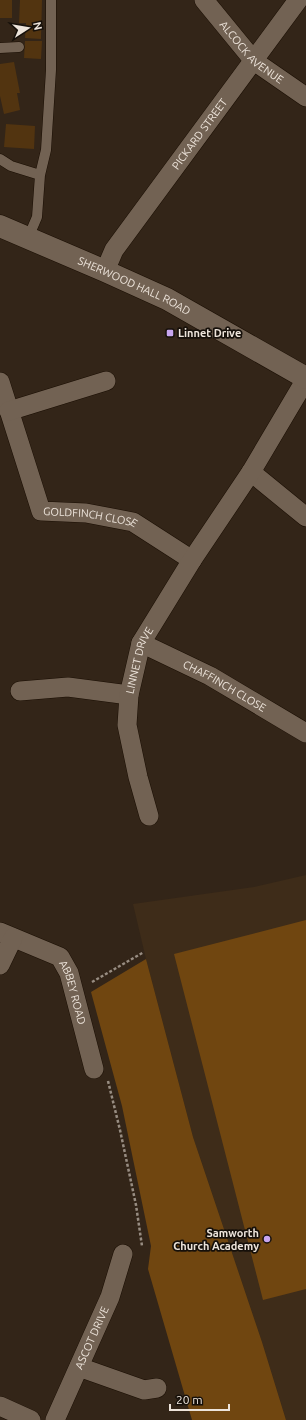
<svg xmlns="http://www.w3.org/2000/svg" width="306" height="1420" viewBox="0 0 306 1420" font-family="Ubuntu,sans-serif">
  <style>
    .built { fill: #3e2c19 }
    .green { fill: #704610 }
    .building { fill: #523410 }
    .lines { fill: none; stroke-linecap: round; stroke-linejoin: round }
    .service-casing { stroke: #1a0e03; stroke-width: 11 }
    .minor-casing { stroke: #1a0e03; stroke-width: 20 }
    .secondary-casing { stroke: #1a0e03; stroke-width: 23 }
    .path { stroke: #988d82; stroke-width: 2.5; stroke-dasharray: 3 2; stroke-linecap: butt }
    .service { stroke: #726253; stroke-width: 10 }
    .minor { stroke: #726253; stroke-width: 19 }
    .secondary { stroke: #726253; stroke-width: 22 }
    .poi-dot { fill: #c8a6ef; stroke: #16100a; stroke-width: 1.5 }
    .labels { text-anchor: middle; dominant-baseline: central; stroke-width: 3.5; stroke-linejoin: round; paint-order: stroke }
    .street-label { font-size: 11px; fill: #ede4db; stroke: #16100a }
    .poi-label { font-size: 11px; font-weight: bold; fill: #ede4db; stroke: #16100a; text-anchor: start }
  </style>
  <rect width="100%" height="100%" fill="#332518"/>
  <path class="built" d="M306,875V1420H286L262,1342L193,1137L146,959L133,904L254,887Z"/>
  <path class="green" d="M306,920V1289L263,1300L174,954Z
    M146,959L193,1137L262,1342L286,1420H192L148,1269L151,1246L122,1106L91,992Z"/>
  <path class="building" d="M0,0H12V18H0Z
    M20,0H42L41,39L25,38L26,23H19Z
    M25,41H42L41,59L24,58Z
    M14,62L20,93H17L20,110L4,114L0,96V64Z
    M6,124L35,126L34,149L4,147Z"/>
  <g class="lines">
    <defs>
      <path id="service" d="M0,48L19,47
        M0,159L11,166L40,175
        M28,238L37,217L40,175L46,150L51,70V0"/>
      <g id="minor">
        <path id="s1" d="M204,0L254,61L306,97"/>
        <path id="s2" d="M105,271L114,250L298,0"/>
        <path id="s3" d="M0,382L41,511L86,513L133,522L192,560"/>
        <path d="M9,411L106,381"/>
        <path d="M251,472L306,517"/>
        <path id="s4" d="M141,643L210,676L306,733"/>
        <path d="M20,691L68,687L129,695"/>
        <path id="s5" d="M149,816L138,777L127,725L129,695L141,643L192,560L251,472L306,379"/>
        <path id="s6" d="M0,932L60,957L69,973L94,1069"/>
        <path d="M0,965L13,938"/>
        <path d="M79,1367L144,1390L157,1388"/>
        <path d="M0,1406L31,1420"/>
        <path id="s7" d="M55,1420L110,1297L123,1254"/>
      </g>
      <g id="secondary">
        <path id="s8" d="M0,226L105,271L167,299L306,378"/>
      </g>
    </defs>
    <use href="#service" class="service-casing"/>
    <use href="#minor" class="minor-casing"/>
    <use href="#secondary" class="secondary-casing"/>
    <path class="path" d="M92,982L144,952
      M108,1081L120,1130L136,1205L142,1246"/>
    <use href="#service" class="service"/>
    <use href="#minor" class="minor"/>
    <use href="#secondary" class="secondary"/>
  </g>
  <g class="poi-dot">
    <rect x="166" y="329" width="8" height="8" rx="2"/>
    <circle cx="267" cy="1239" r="4"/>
  </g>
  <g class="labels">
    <g class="street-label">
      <text stroke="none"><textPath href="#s1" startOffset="71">ALCOCK AVENUE</textPath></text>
      <text stroke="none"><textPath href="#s2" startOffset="167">PICKARD STREET</textPath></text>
      <text stroke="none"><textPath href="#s8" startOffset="147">SHERWOOD HALL ROAD</textPath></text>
      <text stroke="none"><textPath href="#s3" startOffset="185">GOLDFINCH CLOSE</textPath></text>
      <text stroke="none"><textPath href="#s5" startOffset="160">LINNET DRIVE</textPath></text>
      <text stroke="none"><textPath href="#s4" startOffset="94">CHAFFINCH CLOSE</textPath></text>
      <text stroke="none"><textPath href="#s6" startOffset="103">ABBEY ROAD</textPath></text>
      <text stroke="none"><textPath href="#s7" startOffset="90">ASCOT DRIVE</textPath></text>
    </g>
    <g class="poi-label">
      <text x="178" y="333">Linnet Drive</text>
      <text x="259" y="1233" text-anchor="end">Samworth<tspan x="259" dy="13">Church Academy</tspan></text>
    </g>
  </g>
  <g transform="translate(28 28) rotate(78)" stroke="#16100a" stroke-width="3" paint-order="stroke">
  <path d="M0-3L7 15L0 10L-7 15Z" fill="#ede4db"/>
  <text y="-6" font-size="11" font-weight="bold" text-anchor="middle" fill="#ede4db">N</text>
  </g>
  <path d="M170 1404v6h59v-6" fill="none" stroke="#ede4db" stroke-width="2"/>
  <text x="176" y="1404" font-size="12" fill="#ede4db" stroke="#16100a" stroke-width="3" paint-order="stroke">20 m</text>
</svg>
